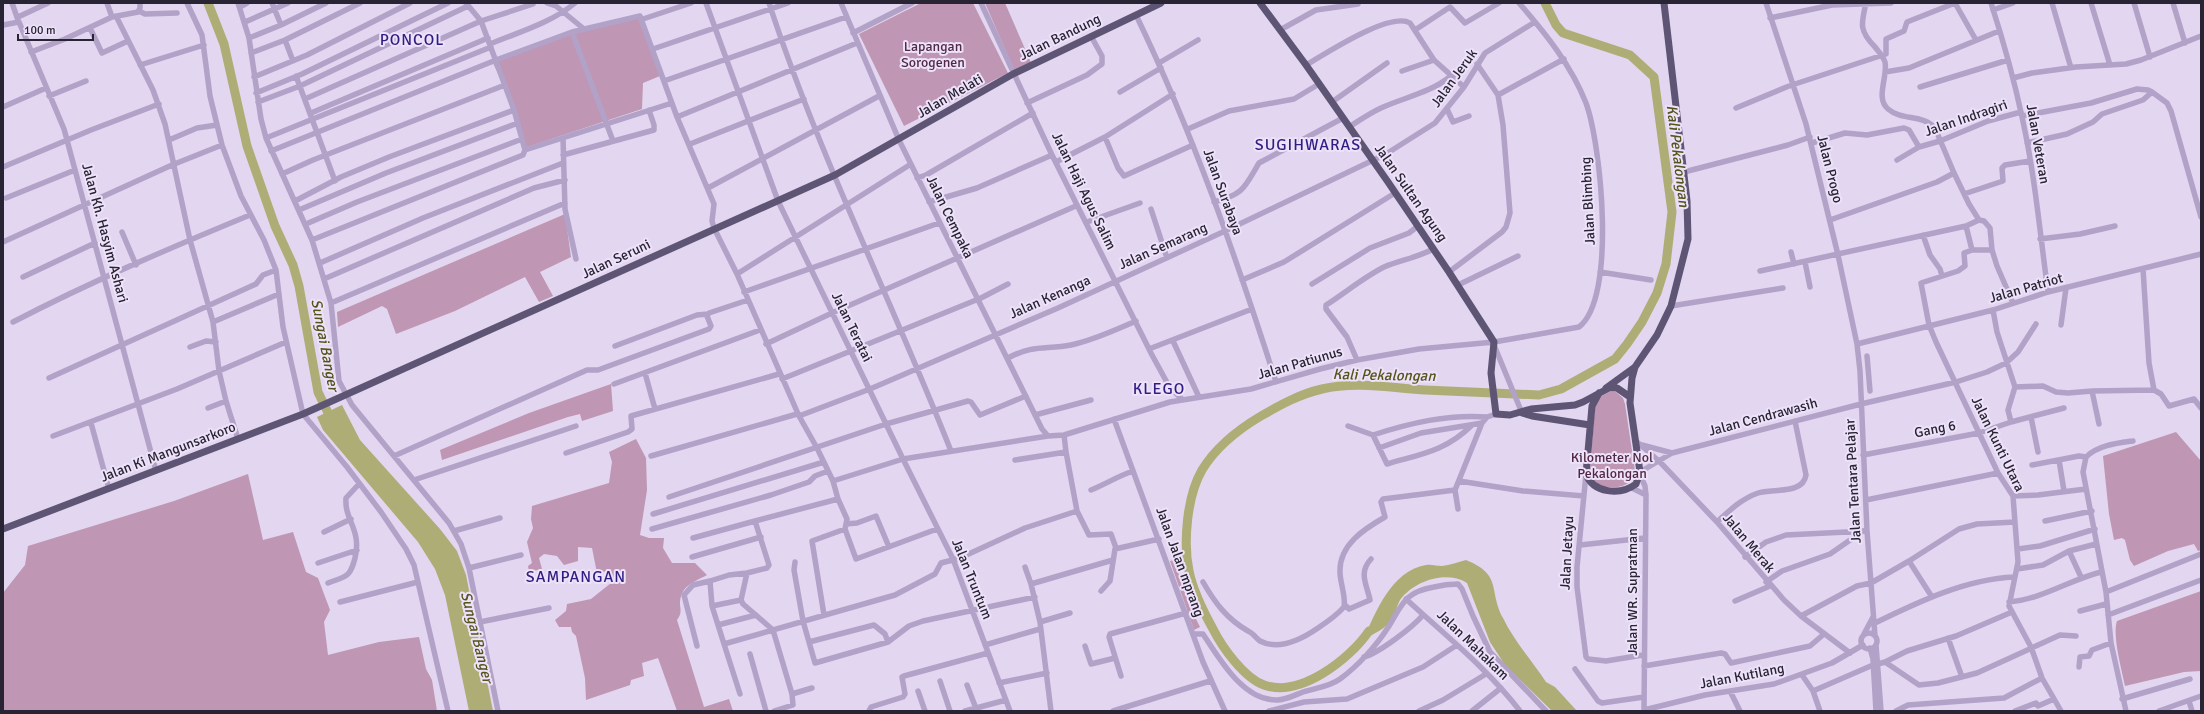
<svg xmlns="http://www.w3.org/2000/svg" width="2204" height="714" viewBox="0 0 2204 714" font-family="Signika,sans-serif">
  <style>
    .green { fill: #bf96b3 }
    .water { fill: #adad75 }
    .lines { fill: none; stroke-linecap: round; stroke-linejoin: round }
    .river { stroke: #adad75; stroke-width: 9 }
    .minor { stroke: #b2a2c8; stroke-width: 5.5 }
    .major { stroke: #5e5575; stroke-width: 7 }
    .labels { text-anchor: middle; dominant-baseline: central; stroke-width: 4; stroke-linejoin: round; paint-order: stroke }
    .street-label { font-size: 14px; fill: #282433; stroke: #ede2f9 }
    .park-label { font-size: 14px; fill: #512844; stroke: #ede2f9 }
    .water-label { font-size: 15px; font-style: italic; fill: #53541a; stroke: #ede2f9 }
    .quarter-label { font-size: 16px; letter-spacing: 1px; fill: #301d82; stroke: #ede2f9 }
  </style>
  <rect width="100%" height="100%" fill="#e2d6f0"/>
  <path class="green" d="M921,3H973L1008,73L904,126L859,34Z
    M985,3H1005L1032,65L1015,72Z
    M640,15L660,76L643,83L642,109L524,148L516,110L493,63L567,34Z
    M565,214L571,257L540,272L553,296L539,302L525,277L455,311L396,334L387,309L382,306L338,327L337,312Z
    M611,384L613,411L582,421L580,414L568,417L442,460L440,450L529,413Z
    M1609,392H1616L1623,398L1625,404L1635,471L1633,479C1621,492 1593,491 1590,471L1595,406L1600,397Z
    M2176,432L2201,461V550L2198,551L2194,544L2168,551L2134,566L2130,560L2125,540L2122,538L2114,540L2109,514L2103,456Z
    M636,439L646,458L647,490L640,535L649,538H664L663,548L672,563H695L707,575C692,583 680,586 680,605C681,612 681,614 677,620L704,707L729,699L733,711H677L658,658L642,663L644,676L631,680L630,685L586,700L585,678L576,636L572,632L571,627H559L555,620L566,611L567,604L591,599L611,583L608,571L597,573L592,548L578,547V561L564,565L557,556L544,554L539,558L542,569L529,572L528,566L532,563L527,542L533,528L531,519L532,506L609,483L612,462L609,452Z
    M248,474L263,540L293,532L306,572L318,578L330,610L324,622L328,655L379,642L419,637L426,669L432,680L437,711H3V593L25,565L28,546L174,501Z
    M1174,560L1190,607L1200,627L1194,630L1170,561Z
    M2201,591V671L2184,672L2125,686C2122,671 2112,635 2117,621Z"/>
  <path class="water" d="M342,405L360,440L440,529L457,551L466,575L493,711H469L445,595L435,569L418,542L323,430L317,417Z
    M1466,560C1503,575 1488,590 1503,618C1514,641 1532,661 1546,682L1555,687L1577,711H1552L1505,665L1490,642L1467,583C1446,570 1414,581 1400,600C1396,607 1395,617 1389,623C1383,630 1371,635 1363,640C1376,612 1391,571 1426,565C1431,564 1437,566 1442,566C1450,565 1458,562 1466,560Z"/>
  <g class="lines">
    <path class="river" d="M208,3L224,44L247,146L275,226L293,265L299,286L318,392L332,421
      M1369,631C1350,659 1300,698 1264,685C1244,678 1222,647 1213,629C1203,611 1193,591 1189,571C1183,542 1187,496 1202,470C1216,447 1239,429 1261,416C1280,405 1300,394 1322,389C1355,381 1392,388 1425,390C1463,392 1501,393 1539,395L1561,389L1615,359L1627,344L1642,322L1657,293L1666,264L1672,212L1654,77L1630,55L1563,33L1556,25L1545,3"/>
    <path class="minor" d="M12,3L18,20
      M107,3L112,17
      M187,3L202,35L210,96L222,145L241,196L264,240L276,270L283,327L303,414L347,467L381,512L406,549L414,565L448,711
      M238,3L249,38L261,119L266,138L312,240L331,303L339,381L352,405L449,523L461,544L469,568L498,711
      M272,3L281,25
      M547,3L556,6L584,29
      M706,3L778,201L903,459L1048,436L1064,435L1170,402L1251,389L1320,369L1357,360L1419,349L1494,342L1579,327C1617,298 1601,144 1586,103C1571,65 1546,34 1519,3
      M769,3C819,156 892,301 951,451
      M841,3L899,140L1042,429L1048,436
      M981,3L1052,155L1152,355L1170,388L1182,399
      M1766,3L1806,124L1838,255L1857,344L1860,371L1867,531L1875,636
      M1866,3C1861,24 1859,31 1875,47C1879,52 1883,56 1885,62C1888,77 1875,98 1888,109C1902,121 1923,114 1935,128L1954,173L1969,204L1979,220L1984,221L1990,228L1992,250L1997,266L2013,303
      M1991,3C2003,40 2014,79 2022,117C2035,175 2040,234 2048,292
      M2052,3L2071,68
      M2091,3L2110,65
      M2134,3L2150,57
      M2173,3L2185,43
      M533,4L481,21L514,110L525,150L672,103
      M240,7L247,3
      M1993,10L2013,3
      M139,11L145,14L177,13
      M1136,15C1193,133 1236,257 1276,382
      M116,16L153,90L165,124L190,240L213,322L219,371L226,401L238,439
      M18,17L48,3
      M1770,18L1832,5L1891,3
      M643,19L691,3
      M245,22L288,3
      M3,25L19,22L64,129L156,471
      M90,28L102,53L128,41
      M1280,30L1316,10L1358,4
      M1415,30L1450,7L1465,23L1499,3
      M572,32L613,141
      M853,33L912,3
      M249,38L281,25L326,3
      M285,40L293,61
      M490,44C519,32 551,23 575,3
      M653,49L788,3
      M31,52L65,39L112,17L138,12L140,8V3
      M251,53L285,40L360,3
      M1159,63L1198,40
      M140,65L204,45
      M1306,65C1325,54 1390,11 1410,23L1434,60L1464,87
      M1402,71L1434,60
      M1885,72L1909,68L1999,31
      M296,76L335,181
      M254,77L307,55L410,3
      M2013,78L2032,73L2076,67L2126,64L2141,60L2201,36
      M664,81L846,17
      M1920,87L2008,60
      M1120,92L1161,68
      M256,93L302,74L448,3
      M1498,95L1564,59
      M49,96L86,81
      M305,99L481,21L466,3
      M258,102L300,86L468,6
      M1332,102L1387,63
      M1027,103L1087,75L1102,64V56L1091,36
      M3,107L46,88
      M1736,108L1789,86L1886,54V39L1904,31L1907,22L1955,3L1976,40
      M1447,109L1453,122L1469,116
      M311,113L488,38
      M2022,116L2091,103L2137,89L2148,90L2152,92L2167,103L2171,111L2201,217
      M677,117L857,43
      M1349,127C1360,120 1370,113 1381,108C1405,97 1430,93 1451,76
      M1188,129L1229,111L1294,99L1319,84
      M1105,137L1118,168L1124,176L1193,145
      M266,138L491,47
      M563,138L565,209L576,259
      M169,140L197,128L217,125
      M1812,143L1845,133L1867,135L1904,128L1909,130L1919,147L1940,141L1988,121L2021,112
      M2027,143L2067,134L2093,122L2102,114L2143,100L2152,92
      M690,144L804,99
      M271,151L496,60L572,32L640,16L677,117L714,204L712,221L714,228L737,274L799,416L817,448L833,481L838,499L755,521L769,565L767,568L747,573L741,600L743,604L773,630L792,694L812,688
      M563,155L654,130V125L649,110
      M1897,160L1919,147
      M1056,162L1105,137L1173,94
      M3,167L91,130L159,104
      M1684,172L1788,145L1810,137
      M282,174L313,160L505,85
      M917,178L926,175L1033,113
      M708,188L879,96
      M1964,194L2003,181L2002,168L2005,165L2030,161
      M6,198L75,170
      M295,201L341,177L389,157L514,110
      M929,202L977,188L1052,155
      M1214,202C1244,194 1244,188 1259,163L1343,118
      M1151,209L1167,258
      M299,210L386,173L518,123
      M1830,220L1937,182L1954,173
      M1087,222L1140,203
      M306,224L357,202L522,139
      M1966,226L1972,250L1964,253L1965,266L1958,271L1921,283L1929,325L1936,342L1998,473L2013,496L2018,562L2009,606L2031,647L2042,678L2061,711
      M122,232L136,265
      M1923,235L1930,255L1940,269L1942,276
      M2040,239L2080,234L2115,226
      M312,240L523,155L525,150
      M3,242L172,165L222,145
      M1972,250H1992
      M1791,252L1794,264
      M1805,262L1810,287
      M320,263L423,218L563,163
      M2143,269L2149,363L2154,390
      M1760,271L1966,226L1979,220
      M1449,272L1502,232L1506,227L1510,213L1503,125L1498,95L1477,64
      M1600,272L1651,280
      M737,274L911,164
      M23,277L95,243
      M324,279L534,188L565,180
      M1242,280L1284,262L1395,193
      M1312,284L1370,248L1409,233L1418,226
      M1458,285L1518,256
      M744,292L939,223
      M331,303L565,203
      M1671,306L1783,288
      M1993,310L1997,332L2015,387L2043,386L2056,392L2068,393L2092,391L2154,390L2161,394L2169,406L2194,399L2201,408
      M13,322C90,282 170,248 250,215
      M213,322L279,294
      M2061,325L2066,288
      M1173,341L1199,397
      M766,344L832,313L1078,205
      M1857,344L1993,310L2048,292L2201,254
      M1494,345L1522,413
      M615,346L697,315L708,314
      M190,347L206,341L216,342
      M1149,349L1252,309
      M1867,356L1870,391
      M1008,358C1034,344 1046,350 1071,345C1094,340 1115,330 1136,321
      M1357,360L1347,337L1326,309V305C1345,293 1364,277 1384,267C1400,260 1417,258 1433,249
      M645,373L655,409
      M49,378L256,284L263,275L276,270
      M782,379L981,298L1008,284
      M614,384L760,330
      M2092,391L2099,424
      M208,408L226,401
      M1035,415L1091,400
      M799,416L870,389L1058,308L1225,231L1386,154L1435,123L1464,87L1485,53L1535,22
      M2031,417L2038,452
      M1114,419L1203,662L1225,711
      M2011,422L2008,410L2015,387
      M91,423L109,489
      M1348,426L1373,435L1387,464C1421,454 1446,451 1472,425
      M1373,435C1410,423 1448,414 1487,417
      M53,436L177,389L286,342
      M1636,441L1660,462L1717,522L1784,600L1801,616L1850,653
      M1642,445L1672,453
      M1379,448L1421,433L1482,423
      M566,453L628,432L632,429L631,416L779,374
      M1863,455L1979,433L2011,422L2064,408
      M394,456L587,370H598L709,329L711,326L707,316L709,313L748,300
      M651,456L797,414
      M1015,460L1066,452
      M2059,460L2064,491
      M2032,465L2079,456L2086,457
      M1640,472L1672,453L1861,404L1956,382L1987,372L2006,363L2018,352L2036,324
      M1586,474L1577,567V587L1586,657L1588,659L1606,661L1643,655
      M1640,475L1645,486L1646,495L1644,711
      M414,480L576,426
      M833,481L903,459L953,559L1010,711
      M1459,481L1523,491L1584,496
      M1630,487L1646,495
      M1091,490C1106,484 1118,476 1133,471
      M1455,490L1458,509
      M2013,496L2038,495L2086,489
      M669,497L886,424L968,401L971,402L980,415L1026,396
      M838,499L847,519L845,529L856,559L937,529
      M1866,500L1998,473
      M1077,511L1089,535L1111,534L1116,548
      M653,514L824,462
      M2045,521L2092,511
      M1717,522C1729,511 1741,499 1758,493C1772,488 1803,495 1806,475L1795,421
      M846,524L857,523L876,516L889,547
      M652,529L771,495L809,482L815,476L828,471
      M454,531L500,518
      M324,532L351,519
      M693,538L755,521
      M1580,545L1645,538
      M2018,549L2040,546L2095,529
      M2069,551L2081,577
      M692,557L761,537
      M1745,557L1766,542L1786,535L1867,531
      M1909,561L1932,597
      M795,562L794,570L803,621L815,663L888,642
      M318,563L357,550
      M1025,567L1031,584
      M469,568L521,555
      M2017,569L2043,565L2069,551L2096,544
      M747,573L729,575L710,581L712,606L724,644L895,595L935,574L941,563L960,558L1025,528L1077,511L1066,452L1064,435
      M1203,582C1215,603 1227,619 1248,631C1253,633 1256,638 1260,641C1279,651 1302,639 1318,628C1327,622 1337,615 1344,607C1346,596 1340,583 1340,572C1339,545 1364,529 1385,517L1381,502L1383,499L1455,490L1482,423L1487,417L1496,414
      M1766,582L1782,571L1830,554L1863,531
      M328,583C346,576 350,578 355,558C362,529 344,520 346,498L359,484
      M1101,591L1110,581L1115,549L1159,539
      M2106,592L2201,554
      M1406,599C1445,635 1488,669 1520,711
      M1735,601L1770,586
      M340,602L418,582
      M2009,602C2043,599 2069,580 2101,572
      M1345,605L1349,609L1370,600C1367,585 1358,573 1371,559
      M712,606L741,600
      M2080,611L2106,604
      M824,615L812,541L845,529
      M2108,615L2201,580
      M1801,616L1857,586L1871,583L1909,561L1959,529L1977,524L2015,522
      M480,622L549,608
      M1040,622L1070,613
      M1875,623C1918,602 1966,579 2014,577
      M718,625L756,615
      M1861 641a8 8 0 1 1 16 0a8 8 0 1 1-16 0Z
      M1193,634H1203C1219,658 1243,701 1277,700C1286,700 1295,695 1303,692C1315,688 1329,687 1340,679C1358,666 1377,645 1389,626C1403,603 1405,592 1434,587C1442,585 1450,584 1458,584L1462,589L1473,616L1490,652L1546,711
      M1864,634L1873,617
      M1948,638L1962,677
      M809,642L874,625L885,634L888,642L909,626L923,621L1035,597
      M724,644L740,694
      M985,645L1040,629
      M1876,645L1881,711
      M697,646L684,595L693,585L710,581
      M1085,646L1091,664L1115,658
      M1870,648L1873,659L1876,711
      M750,654L766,711
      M1364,657C1379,653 1413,627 1423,615
      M1885,662L1907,651L1956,636L2012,612
      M1878,664L1885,662L1919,685L1938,683L1977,673L2060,635L2076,636
      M1644,666L1721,653L1725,654L1731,663L1810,646L1824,634
      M2079,667L2080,657L2089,656L2092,650L2111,643
      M1575,669L1598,701L1602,703L1644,697
      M1802,675L1813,691L1820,711
      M1121,676L1109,637L1110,634L1186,613
      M940,681L950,711
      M999,683L1047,673
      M967,685L977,711
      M918,691L925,711
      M1730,691L1740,711
      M1813,691L1873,665
      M2122,699L2190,679
      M2189,701L2192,711
      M1644,710L1705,695L1774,684L1832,663L1863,645
      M774,711L793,705L792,694
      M869,711L871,707L903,697L905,694L902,677L904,676L988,653
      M965,711L1006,700
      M1051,711L1040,622L1031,584L1113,560
      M1113,711L1210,681
      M1269,711L1304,702L1347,699L1423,667L1457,645
      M1419,711L1443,700L1486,674
      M1472,711L1501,688
      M1896,711L1908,705L2004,698L2042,678
      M2015,711L2036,703L2038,706L2054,699
      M2126,711L2111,643L2106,592L2083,472L2086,457C2098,445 2118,443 2133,441
      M2159,711L2201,696"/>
    <path class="major" d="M1260,3L1306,65L1388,182L1449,272L1494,342L1491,373L1496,414L1510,415L1531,409L1575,405L1583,402L1609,388H1617L1630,397
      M1606,388L1635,367
      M1599,393L1592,406L1586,474C1593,493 1620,496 1636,484L1640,472L1630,403L1632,378L1635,367L1657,335L1671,306L1688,239L1687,201L1664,3
      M1522,413L1532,416L1590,425
      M3,529L303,414L835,175L1013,74L1161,3"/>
  </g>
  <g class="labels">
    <g class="street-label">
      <text transform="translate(1060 37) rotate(-26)">Jalan Bandung</text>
      <text transform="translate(1454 78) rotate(-54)">Jalan Jeruk</text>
      <text transform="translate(950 96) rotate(-30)">Jalan Melati</text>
      <text transform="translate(1966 118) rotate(-19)">Jalan Indragiri</text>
      <text transform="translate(2038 144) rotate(80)">Jalan Veteran</text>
      <text transform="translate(1830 169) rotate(76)">Jalan Progo</text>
      <text transform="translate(1084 191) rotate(64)">Jalan Haji Agus Salim</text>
      <text transform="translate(1223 192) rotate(70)">Jalan Surabaya</text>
      <text transform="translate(1411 193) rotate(55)">Jalan Sultan Agung</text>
      <text transform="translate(1588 201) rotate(-93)">Jalan Blimbing</text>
      <text transform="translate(950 217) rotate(64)">Jalan Cempaka</text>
      <text transform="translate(105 233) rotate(75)">Jalan Kh. Hasyim Ashari</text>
      <text transform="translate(1163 246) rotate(-24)">Jalan Semarang</text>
      <text transform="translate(616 259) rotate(-25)">Jalan Seruni</text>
      <text transform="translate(2026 288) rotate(-16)">Jalan Patriot</text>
      <text transform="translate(1050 297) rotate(-24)">Jalan Kenanga</text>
      <text transform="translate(852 327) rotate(64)">Jalan Teratai</text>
      <text transform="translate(1300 363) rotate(-16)">Jalan Patiunus</text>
      <text transform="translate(1763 417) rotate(-15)">Jalan Cendrawasih</text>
      <text transform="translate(1935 429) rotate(-11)">Gang 6</text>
      <text transform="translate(1998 444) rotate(64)">Jalan Kunti Utara</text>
      <text transform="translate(168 452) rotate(-21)">Jalan Ki Mangunsarkoro</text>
      <text transform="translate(1853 481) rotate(-93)">Jalan Tentara Pelajar</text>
      <text transform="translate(1749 543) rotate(50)">Jalan Merak</text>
      <text transform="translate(1567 553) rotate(-87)">Jalan Jetayu</text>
      <text transform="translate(1180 562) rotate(70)">Jalan Jalan mprang</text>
      <text transform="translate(972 579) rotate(68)">Jalan Truntum</text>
      <text transform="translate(1632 592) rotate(-90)">Jalan WR. Supratman</text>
      <text transform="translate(1473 645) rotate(44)">Jalan Mahakam</text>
      <text transform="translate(1742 676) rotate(-11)">Jalan Kutilang</text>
    </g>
    <g class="park-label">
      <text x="933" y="46">Lapangan<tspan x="933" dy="16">Sorogenen</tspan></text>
      <text x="1612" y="457">Kilometer Nol<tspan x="1612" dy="16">Pekalongan</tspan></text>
    </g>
    <g class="water-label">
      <text transform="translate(1678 156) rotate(83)">Kali Pekalongan</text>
      <text transform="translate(325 345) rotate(79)">Sungai Banger</text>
      <text transform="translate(1384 375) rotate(1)">Kali Pekalongan</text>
      <text transform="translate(477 637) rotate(76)">Sungai Banger</text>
    </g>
    <g class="quarter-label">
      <text x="412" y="40">PONCOL</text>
      <text x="1308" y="145">SUGIHWARAS</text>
      <text x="1159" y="389">KLEGO</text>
      <text x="576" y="577">SAMPANGAN</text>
    </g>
  </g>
  <rect width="2204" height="714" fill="none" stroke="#282433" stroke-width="8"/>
  <path d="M18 34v6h75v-6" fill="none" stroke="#282433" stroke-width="2"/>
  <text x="24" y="34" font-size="12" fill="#282433" stroke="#ede2f9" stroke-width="3" paint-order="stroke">100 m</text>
</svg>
